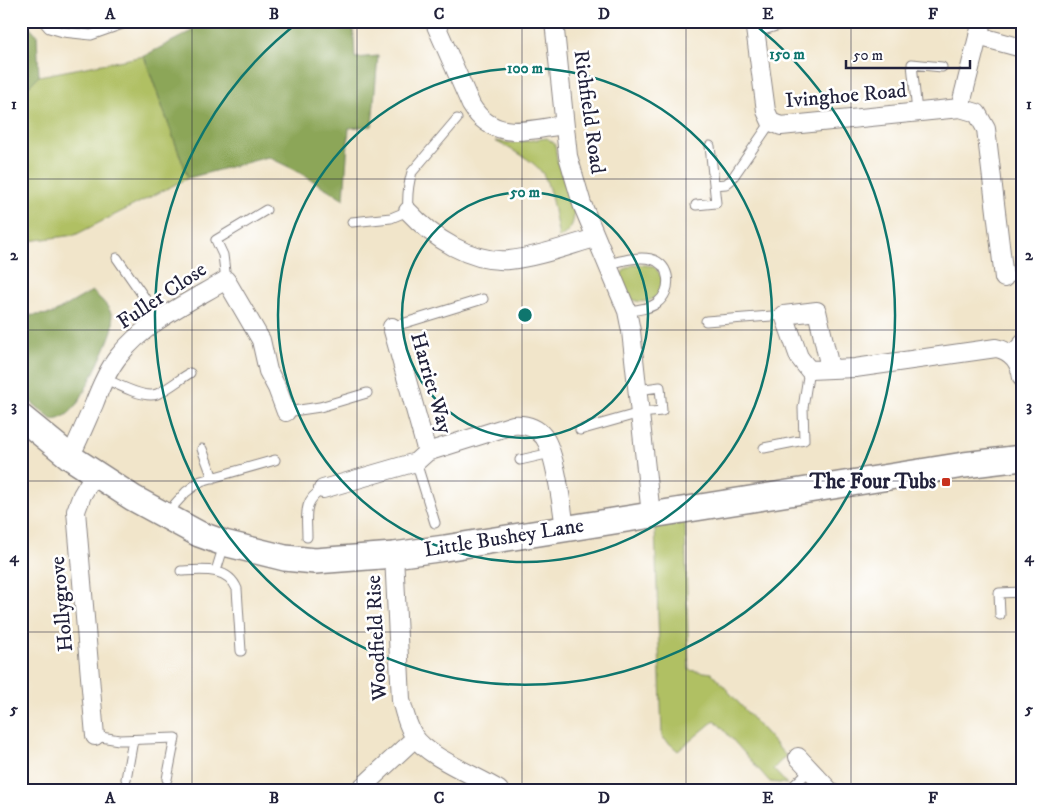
<svg xmlns="http://www.w3.org/2000/svg" width="1043" height="811" viewBox="0 0 1043 811" font-family="'IM FELL DW Pica',serif">
  <style>
    .green { fill: #b0c063; stroke: #69714f }
    .forest { fill: #8ca659; stroke: #57644a }
    .lines { fill: none; stroke-linecap: round; stroke-linejoin: round }
    .lane-casing { stroke: #8a8482; stroke-width: 11 }
    .street-casing { stroke: #8a8482; stroke-width: 20 }
    .secondary-casing { stroke: #8a8482; stroke-width: 28 }
    .lane { stroke: #fff; stroke-width: 9 }
    .street { stroke: #fff; stroke-width: 18 }
    .secondary { stroke: #fff; stroke-width: 25 }
    .grid { fill: none; stroke: #22223b; stroke-width: 1; stroke-opacity: 0.55 }
    .ring { fill: none; stroke: #0f766e; stroke-width: 2.5 }
    .poi-dot { fill: #c8321e; stroke: #fff; stroke-width: 2 }
    .labels { text-anchor: middle; dominant-baseline: central; stroke-width: 5; stroke-linejoin: round; paint-order: stroke }
    .street-label { font-size: 21px; fill: #22223b; stroke: #fff }
    .poi-label { font-size: 21px; font-weight: bold; fill: #22223b; stroke: #fff; text-anchor: end }
    .centre { fill: #0f766e; stroke: #fff; stroke-width: 2.5 }
    .ring-label { font-size: 15px; text-anchor: middle; font-weight: bold; fill: #0f766e; stroke: #fff; stroke-width: 5; stroke-linejoin: round; paint-order: stroke }
    .neatline { fill: none; stroke: #22223b; stroke-width: 2 }
    .grid-label { font-size: 16px; text-anchor: middle; font-weight: bold; fill: #22223b }
  </style>
  <rect width="100%" height="100%" fill="#fff"/>
  <filter id="ink" filterUnits="userSpaceOnUse"><feTurbulence type="fractalNoise" baseFrequency=".02" numOctaves="2"/><feDisplacementMap in="SourceGraphic" scale="10" xChannelSelector="R" yChannelSelector="G"/><feConvolveMatrix kernelMatrix="1 2 1 2 8 2 1 2 1" color-interpolation-filters="sRGB"/></filter>
  <filter id="wash" filterUnits="userSpaceOnUse"><feTurbulence type="fractalNoise" baseFrequency=".0096" numOctaves="4" result="noise"/><feDisplacementMap in="SourceGraphic" scale="20" xChannelSelector="R" yChannelSelector="G"/><feGaussianBlur stdDeviation="1.12" result="paint"/><feColorMatrix in="noise" values="0 0 0 0 0 0 0 0 0 0 0 0 0 0 0 0 0 1.4 0 .05"/><feComposite in="paint" operator="in"/></filter>
  <g filter="url(#wash)">
    <rect width="100%" height="100%" fill="#f1e5ca"/>
    <path class="green" d="M144,56L188,178L75,235L21,242L24,218L21,207L22,93L39,76Z
      M547,138L555,144L557,160L574,212C574,225 570,231 559,238C556,222 551,187 543,174C533,159 510,149 495,141L511,143Z
      M637,264L653,266C675,284 653,312 629,298L620,277C624,268 629,266 637,264Z
      M685,522L689,670L712,673L786,756L773,769L787,784L770,782L715,720L678,751L662,737L655,527Z"/>
    <path class="forest" d="M21,21H25L37,35L39,76L21,94Z
      M197,21H353L355,58L378,56L372,126L349,128L344,199L293,169L268,157L188,178L144,56L190,32Z
      M92,291C102,300 115,311 113,326C112,337 82,399 75,407C68,415 62,419 52,420L21,393V316L52,314Z"/>
  </g>
  <g filter="url(#ink)">
    <g class="lines">
      <defs>
        <path id="lane" d="M43,21L49,28L63,32L91,35L131,21
          M917,112L912,64L942,67
          M714,185L726,184L731,180L771,122
          M696,205L716,203L710,146
          M352,222L391,218L408,211C407,197 408,185 412,172L457,119
          M117,258L160,320
          M608,264C621,261 637,256 651,259C671,264 673,291 657,303C649,309 637,310 627,311
          M1004,278L1022,276
          M226,280L223,255L216,240L266,210
          M706,321L784,315
          M392,327L483,299
          M1009,352L1022,338
          M104,378C116,384 144,399 157,394C168,389 180,379 190,373
          M286,412L320,407L367,393
          M580,430L640,413L662,411L660,387L637,390
          M764,448L804,440L803,408L809,370
          M202,449L213,478
          M520,460L551,453
          M416,462L435,523
          M169,516L175,504L186,492L201,481L275,460
          M307,537C307,516 302,501 323,489
          M181,571C201,570 228,566 237,589L241,651
          M216,571L224,545
          M1000,615L999,593L1022,592
          M95,736L119,740L175,738L167,779
          M126,779L133,740
          M789,790L810,770"/>
        <path id="street" d="M434,21L471,105C493,142 528,130 563,125
          M554,21L568,156L582,204L627,311L631,331L651,515
          M754,21L766,111L771,122L781,126L960,108L977,113L986,129L1004,278
          M755,28L777,21
          M978,36L1022,48
          M960,108L982,21
          M408,211C433,238 471,263 509,260C538,257 567,246 595,238
          M392,327L427,452L513,425C525,424 536,427 544,437C556,454 562,507 565,529
          M830,368L817,311L784,315L799,357L809,370L855,368L996,348C1012,351 1020,362 1022,378
          M70,457C79,439 86,422 94,404C100,388 107,371 118,357C145,322 189,302 226,280L261,340L268,371L277,388L286,412
          M95,473L82,495L76,511L95,736
          M323,489L416,462L427,452
          M394,555L401,700C404,712 407,725 414,736C427,757 477,776 499,790
          M798,757L829,790
          M359,790L415,738"/>
        <path id="secondary" d="M21,417L70,457L133,498L199,534L224,543L285,558L315,561L394,555L445,548L964,465L1022,458"/>
      </defs>
      <use href="#lane" class="lane-casing"/>
      <use href="#street" class="street-casing"/>
      <use href="#secondary" class="secondary-casing"/>
      <use href="#lane" class="lane"/>
      <use href="#street" class="street"/>
      <use href="#secondary" class="secondary"/>
    </g>
  </g>
  <path class="grid" d="M192,21V790M357,21V790M522,21V790M686,21V790M851,21V790M21,179H1022M21,330H1022M21,481H1022M21,632H1022"/>
  <g class="ring">
    <circle cx="525" cy="315" r="123"/>
    <circle cx="525" cy="315" r="247"/>
    <path d="M750 21A370 370 0 1 1 300 21"/>
  </g>
  <rect class="poi-dot" x="941" y="477" width="10" height="10" rx="2.5"/>
  <g class="labels">
    <g class="street-label">
      <text transform="translate(846 96) rotate(-5)">Ivinghoe Road</text>
      <text transform="translate(589 112) rotate(82)">Richfield Road</text>
      <text transform="translate(162 296) rotate(-34)">Fuller Close</text>
      <text transform="translate(431 383) rotate(74)">Harriet Way</text>
      <text transform="translate(504 538) rotate(-9)">Little Bushey Lane</text>
      <text transform="translate(62 604) rotate(-95)">Hollygrove</text>
      <text transform="translate(377 638) rotate(-93)">Woodfield Rise</text>
    </g>
    <g class="poi-label">
      <text x="936" y="482">The Four Tubs</text>
    </g>
  </g>
  <circle cx="525" cy="315" r="8" class="centre"/>
  <g class="ring-label">
    <text x="787" y="59">150 m</text>
    <text x="525" y="73">100 m</text>
    <text x="525" y="197">50 m</text>
  </g>
  <rect width="1043" height="811" fill="none" stroke="#fff" stroke-width="55"/>
  <path d="M846 60v8h124v-8" fill="none" stroke="#22223b" stroke-width="2.5"/>
  <text x="853" y="60" font-size="15" fill="#22223b" stroke="#ffffff" stroke-width="4" paint-order="stroke">50 m</text>
  <rect x="28" y="28" width="988" height="756" class="neatline"/>
  <g class="grid-label">
    <text x="110" y="19">A</text>
    <text x="274" y="19">B</text>
    <text x="439" y="19">C</text>
    <text x="604" y="19">D</text>
    <text x="768" y="19">E</text>
    <text x="933" y="19">F</text>
    <text x="14" y="109">1</text>
    <text x="1029" y="109">1</text>
    <text x="14" y="260">2</text>
    <text x="1029" y="260">2</text>
    <text x="14" y="411">3</text>
    <text x="1029" y="411">3</text>
    <text x="14" y="562">4</text>
    <text x="1029" y="562">4</text>
    <text x="14" y="714">5</text>
    <text x="1029" y="714">5</text>
    <text x="110" y="803">A</text>
    <text x="274" y="803">B</text>
    <text x="439" y="803">C</text>
    <text x="604" y="803">D</text>
    <text x="768" y="803">E</text>
    <text x="933" y="803">F</text>
  </g>
</svg>
